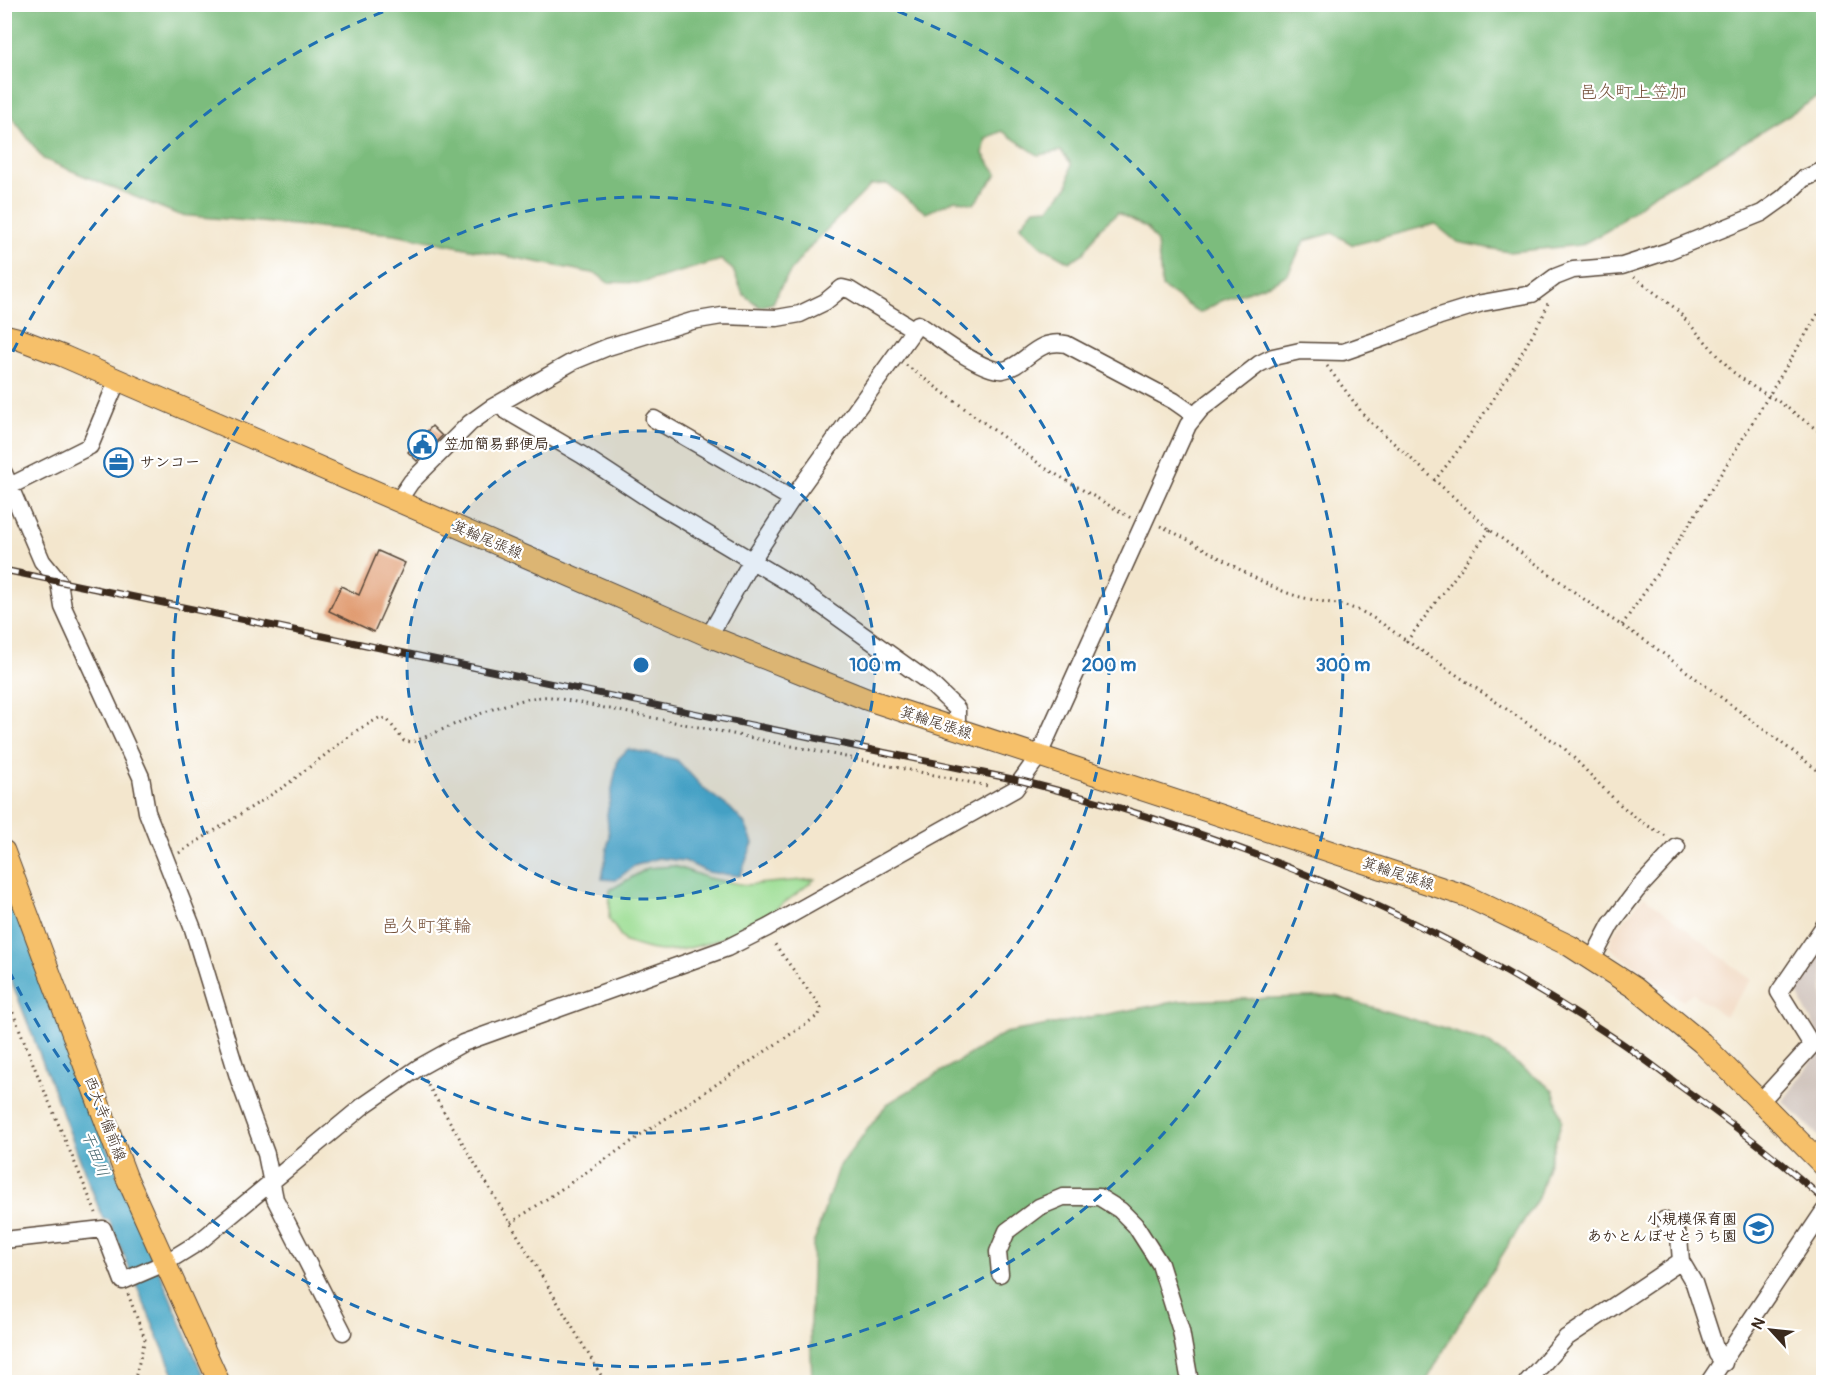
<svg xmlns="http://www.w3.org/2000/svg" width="1828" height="1387" viewBox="0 0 1828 1387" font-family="Pangolin,'Klee One',sans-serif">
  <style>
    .built { fill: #f0d5bc }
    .industrial { fill: #cec1b9 }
    .green { fill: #9bdd93; stroke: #6b8458; stroke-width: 1.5 }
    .forest { fill: #7cbc7d; stroke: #5c734e; stroke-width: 1.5 }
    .water { fill: #48a8c7; stroke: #426972; stroke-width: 1.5 }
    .building { fill: #e09a6e }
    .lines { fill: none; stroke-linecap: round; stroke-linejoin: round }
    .minor-casing { stroke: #574638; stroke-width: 19 }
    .major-casing { stroke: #574638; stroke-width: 23 }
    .path { stroke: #574638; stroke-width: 3; stroke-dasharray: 1.5 4.5; stroke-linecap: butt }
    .minor { stroke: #fff; stroke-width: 16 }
    .major { stroke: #f6c06b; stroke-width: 21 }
    .rail-casing { stroke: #3b2a1e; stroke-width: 7 }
    .rail { stroke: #fff; stroke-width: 4.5; stroke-dasharray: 14; stroke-linecap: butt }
    .ring { fill: none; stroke: #1f6fb2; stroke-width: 3; stroke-dasharray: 10 8 }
    .labels { text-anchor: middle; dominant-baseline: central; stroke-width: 4.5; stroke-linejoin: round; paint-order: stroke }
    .poi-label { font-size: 15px; font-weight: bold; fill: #3b2a1e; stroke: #fff; text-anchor: start }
    .street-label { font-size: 15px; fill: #3b2a1e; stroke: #fff }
    .water-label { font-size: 16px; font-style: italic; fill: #41636a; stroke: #fff }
    .quarter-label { font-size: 18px; fill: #75513a; stroke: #fff }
    .centre { fill: #1f6fb2; stroke: #fff; stroke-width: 3 }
    .ring-label { font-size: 18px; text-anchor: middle; font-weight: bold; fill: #1f6fb2; stroke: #fff; stroke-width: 4.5; stroke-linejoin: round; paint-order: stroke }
  </style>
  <rect width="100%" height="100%" fill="#fff"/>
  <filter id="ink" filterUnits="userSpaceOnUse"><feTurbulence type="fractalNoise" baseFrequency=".0167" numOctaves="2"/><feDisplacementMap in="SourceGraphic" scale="12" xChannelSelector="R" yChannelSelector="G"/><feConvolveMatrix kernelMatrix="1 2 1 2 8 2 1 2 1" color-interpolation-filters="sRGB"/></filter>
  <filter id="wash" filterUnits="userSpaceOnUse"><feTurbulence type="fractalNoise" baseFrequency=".008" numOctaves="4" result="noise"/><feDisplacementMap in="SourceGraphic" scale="24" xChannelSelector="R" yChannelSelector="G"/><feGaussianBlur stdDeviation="1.35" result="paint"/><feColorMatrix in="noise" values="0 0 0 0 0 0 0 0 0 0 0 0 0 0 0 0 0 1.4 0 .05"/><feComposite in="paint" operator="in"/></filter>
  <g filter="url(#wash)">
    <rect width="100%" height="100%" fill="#f3e6cd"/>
    <path class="built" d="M1644,896L1751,980L1725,1016L1692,993L1683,1001L1609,947L1613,934Z"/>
    <path class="industrial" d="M1823,945V1044L1794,987Z
      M1823,1045V1141L1783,1101Z"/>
    <path class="green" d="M674,866L708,878L745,885L815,879C773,914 722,948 666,951C653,952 637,945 625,942L609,919L610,890L648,868Z"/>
    <path class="forest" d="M4,5H1823V94L1687,177L1657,192L1610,229L1581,245L1509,252L1457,242L1435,224L1353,245L1333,233L1304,241L1288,274L1272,283L1221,301L1200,313L1162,287L1157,243L1147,228L1118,213L1100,228L1084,253L1069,262L1041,246L1020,226L1034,209L1049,208L1068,186L1071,163L1061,151L1038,155L1002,131L986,138L983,154L997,174L974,204L955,200L926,213L887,184L871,185C838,220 791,258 773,303L760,307L743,294L733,270L721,260L641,283L607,282L597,274L395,234L179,215L43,159L5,107Z
      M1335,996L1487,1042L1553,1090L1562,1120L1538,1198L1455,1330L1426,1382H812L810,1324L813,1245L838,1168L887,1104L1005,1033L1179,1001Z"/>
    <path class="water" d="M628,749L677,760L704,789L730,808L745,824L753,843L740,876L707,872L685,861L658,858L634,866L616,880L602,879L609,837L607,814L618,759Z
      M4,874L118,1174L206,1382H177L109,1220L103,1219L5,964Z"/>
    <g id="blocks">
      <path class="building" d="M432,426L442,436L417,461L408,452Z
        M378,551L405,563L374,632L329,611L341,586L359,595Z"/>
    </g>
  </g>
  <g filter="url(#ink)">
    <use href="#blocks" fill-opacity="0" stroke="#574638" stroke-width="1.5"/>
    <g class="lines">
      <defs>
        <path id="minor" d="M498,404L505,410L582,455L655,503L796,587L930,683L957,709V722L953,728
          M654,419L792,499
          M4,473L42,561L59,582L63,607L141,777L147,812L193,929L239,1080L266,1154L275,1199L343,1332
          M10,486L90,446L118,379
          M398,501L411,482L470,423L491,408L574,361L608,347L692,321L722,316L777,318L800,314L825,302L842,288L850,290L913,329
          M709,636L752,560L792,499L918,324C935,335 983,373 1003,370C1026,366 1035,338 1066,344L1174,401L1194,415
          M1592,960L1611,924L1637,890L1677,847
          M1760,1102L1812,1045L1779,992L1824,926
          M1664,1220L1679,1237L1681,1261
          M4,1240L103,1229L123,1281L165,1263L199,1242L363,1106L418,1068L463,1043L727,948L767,928L1015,789L1038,757L1188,425L1201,409L1259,364L1273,357L1300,351L1343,352L1389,336L1440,316L1482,303L1532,294L1555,277L1573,270L1622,266L1668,251L1762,213L1783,198L1803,179L1824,170
          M1000,1274L998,1252L1007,1231L1039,1207L1063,1197H1099L1120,1210L1135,1225L1160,1264L1181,1331L1190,1382
          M1527,1382L1566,1338L1681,1261L1694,1283L1717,1354L1724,1363
          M1709,1382L1824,1211"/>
        <path id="major" d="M4,335L16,338L63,356L709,636L866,699L1466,896L1570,946L1635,988L1702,1043L1824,1166
          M4,851L126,1176L219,1382"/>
      </defs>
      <use href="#minor" class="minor-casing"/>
      <use href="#major" class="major-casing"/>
      <path class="path" d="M1634,277L1675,308L1733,372L1755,388L1778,401L1824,435
        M906,365L1045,468L1131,518
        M1327,366L1366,418L1490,530L1607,616L1649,643L1824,775
        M1434,481C1477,429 1511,373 1544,314L1548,303
        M1160,526C1203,545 1241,574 1285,592C1307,601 1330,601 1352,608C1372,614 1390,630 1407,641
        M1490,530L1407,641L1565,749L1616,801L1641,822L1668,837
        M1622,625C1694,522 1758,413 1824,304
        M179,853L285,786L356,731L379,718L387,719L404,741L413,742C448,728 516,694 551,697L988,786
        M4,990L36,1071L96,1213
        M425,1080L605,1382
        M511,1223L819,1015L821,1008L774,943
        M128,1294L145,1339L134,1382"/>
      <use href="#minor" class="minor"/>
      <use href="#major" class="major"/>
      <defs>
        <path id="rail" d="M4,570L1022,781C1232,834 1436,919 1617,1040C1638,1054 1659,1070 1680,1086C1730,1122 1778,1158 1824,1200"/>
      </defs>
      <use href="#rail" class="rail-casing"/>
      <use href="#rail" class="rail"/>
    </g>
  </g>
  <circle cx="641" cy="665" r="234" fill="#1f6fb2" fill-opacity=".12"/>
  <g class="ring">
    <circle cx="641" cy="665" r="234"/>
    <circle cx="641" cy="665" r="468"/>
    <path d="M5 368A702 702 0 0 1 401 5M881 5A702 702 0 1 1 5 962"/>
  </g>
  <defs>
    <symbol id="civic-ring" viewBox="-11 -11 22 22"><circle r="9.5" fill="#fff" stroke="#1f6fb2" stroke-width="1.5"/><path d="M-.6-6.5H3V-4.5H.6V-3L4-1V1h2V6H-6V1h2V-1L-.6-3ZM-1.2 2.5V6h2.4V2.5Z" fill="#1f6fb2"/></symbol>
    <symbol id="office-ring" viewBox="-11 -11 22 22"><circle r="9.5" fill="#fff" stroke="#1f6fb2" stroke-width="1.5"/><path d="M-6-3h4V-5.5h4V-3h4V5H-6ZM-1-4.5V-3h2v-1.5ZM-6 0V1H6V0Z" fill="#1f6fb2"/></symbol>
    <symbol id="school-ring" viewBox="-11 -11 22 22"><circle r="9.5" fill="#fff" stroke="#1f6fb2" stroke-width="1.5"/><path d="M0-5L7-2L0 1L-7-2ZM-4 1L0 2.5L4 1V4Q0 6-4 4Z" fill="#1f6fb2"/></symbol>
  </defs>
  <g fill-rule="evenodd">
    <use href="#civic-ring" x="406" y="428" width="33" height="33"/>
    <use href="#office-ring" x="102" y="446" width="33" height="33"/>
    <use href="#school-ring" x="1742" y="1212" width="33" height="33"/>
  </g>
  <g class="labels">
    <g class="poi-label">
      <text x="444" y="444">笠加簡易郵便局</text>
      <text x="140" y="462">サンコー</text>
      <text x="1737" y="1219" text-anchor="end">小規模保育園<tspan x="1737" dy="17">あかとんぼせとうち園</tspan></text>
    </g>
    <g class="street-label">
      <text transform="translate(487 540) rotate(23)">箕輪尾張線</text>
      <text transform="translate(936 723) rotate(18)">箕輪尾張線</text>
      <text transform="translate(1398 874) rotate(18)">箕輪尾張線</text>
      <text transform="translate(105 1119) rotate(69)">西大寺備前線</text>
    </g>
    <g class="water-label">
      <text transform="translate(95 1154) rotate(68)">干田川</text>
    </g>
    <g class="quarter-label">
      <text x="1633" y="92">邑久町上笠加</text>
      <text x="426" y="926">邑久町箕輪</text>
    </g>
  </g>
  <circle cx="641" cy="665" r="9" class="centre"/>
  <g class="ring-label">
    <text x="875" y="671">100 m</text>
    <text x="1109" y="671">200 m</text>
    <text x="1343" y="671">300 m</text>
  </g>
  <rect width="1828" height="1387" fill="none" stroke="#fff" stroke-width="24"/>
  <g transform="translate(1771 1330) rotate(297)" stroke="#ffffff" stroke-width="4.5" paint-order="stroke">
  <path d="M0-4.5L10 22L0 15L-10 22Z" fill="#3b2a1e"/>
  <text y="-9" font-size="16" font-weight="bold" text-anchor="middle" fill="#3b2a1e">N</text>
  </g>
</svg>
